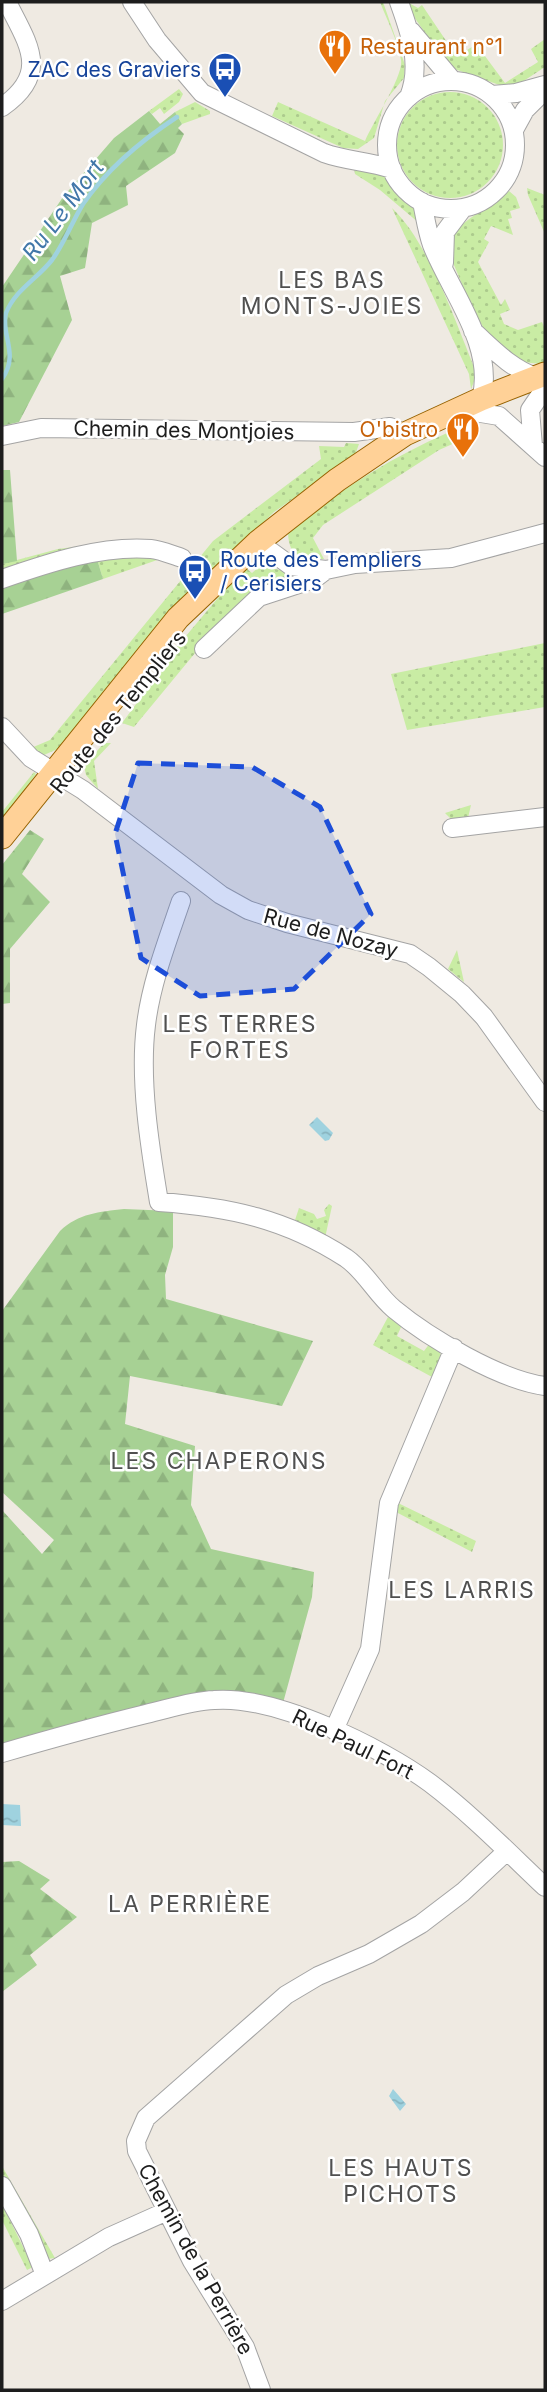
<svg xmlns="http://www.w3.org/2000/svg" width="547" height="2392" viewBox="0 0 547 2392" font-family="Inter,sans-serif">
  <style>
    .grass { fill: url(#grass-dots) }
    .forest { fill: url(#forest-firs) }
    .water { fill: url(#water-ripples) }
    .lines { fill: none; stroke-linecap: round; stroke-linejoin: round }
    .stream { stroke: #9fd2df; stroke-width: 4.5 }
    .minor-casing { stroke: #a4a4a4; stroke-width: 20 }
    .major-casing { stroke: #966200; stroke-width: 25 }
    .minor { stroke: #fff; stroke-width: 18 }
    .major { stroke: #ffd197; stroke-width: 23 }
    .marked { fill: #1d4ed8; fill-opacity: 0.2; stroke: #1d4ed8; stroke-width: 5; stroke-dasharray: 14 9; stroke-linejoin: round }
    .labels { text-anchor: middle; dominant-baseline: central; stroke-width: 5; stroke-linejoin: round; paint-order: stroke }
    .food-label { font-size: 21px; fill: #c56008; stroke: #fff; text-anchor: start }
    .transit-label { font-size: 21px; fill: #164399; stroke: #fff; text-anchor: end }
    .street-label { font-size: 21px; fill: #1d1d1d; stroke: #fff }
    .water-label { font-size: 23px; font-style: italic; fill: #4177a9; stroke: #fff }
    .neighbourhood-label { font-size: 23px; letter-spacing: 2px; fill: #505050; stroke: #fff }
  </style>
  <defs>
    <pattern id="grass-dots" width="8" height="8" patternUnits="userSpaceOnUse" patternTransform="scale(1.75)"><rect width="8" height="8" fill="#c9eca4"/><path d="M2 2h.1M6 6h.1" fill="none" stroke="#acca8d" stroke-width="1.8" stroke-linecap="round"/></pattern>
    <pattern id="forest-firs" width="22" height="20" patternUnits="userSpaceOnUse" patternTransform="scale(1.75)"><rect width="22" height="20" fill="#a7d194"/><path d="M5 1l3.5 6h-7zM16 11l3.5 6h-7z" fill="#8fb37f"/></pattern>
    <pattern id="water-ripples" width="26" height="14" patternUnits="userSpaceOnUse" patternTransform="scale(1.75)"><rect width="26" height="14" fill="#9fd2df"/><path d="M2 4q2-2 4 0t4 0M15 11q2-2 4 0t4 0" fill="none" stroke="#88b4bf"/></pattern>
  </defs>
  <rect width="100%" height="100%" fill="#efeae2"/>
  <path class="grass" d="M380,2H383L405,65L404,78L385,101L374,138L358,149L343,148L272,116L278,102L365,141C373,122 404,75 401,60C398,41 387,20 380,2Z
    M407,2L418,8L422,5L457,57L476,44L505,83L538,62L531,49L545,39V67L519,84L505,87L449,67L414,17Z
    M179,89L183,94L179,102L164,114L160,108L152,114L149,111Z
    M397 145a53 53 0 1 1 106 0a53 53 0 1 1-106 0Z
    M195,102L210,111V114L182,124L175,112Z
    M354,168L385,174L392,189L417,211L419,223L380,190L355,174Z
    M527,188L545,195V234L528,195Z
    M509,191L516,197L520,208L510,211L512,218L508,219L513,235L491,226L484,239L489,242L478,262L501,305L505,299L510,310L500,314L504,324L518,330L542,322L545,329V363C490,370 469,299 451,258C446,218 487,215 509,191Z
    M392,208C430,244 456,324 477,374L471,389L469,374Z
    M469,424L475,434L439,450L323,525L313,538L324,559C299,560 288,556 288,530C346,486 402,450 469,424Z
    M346,443L359,444L355,455L274,512L193,591L190,589L185,595L187,597L62,747L44,755L31,748L50,740L213,541L321,459L319,446L344,447Z
    M103,543L2,574V564L58,549Z
    M119,554L160,559L103,579L97,559Z
    M260,566L306,575L205,641L134,727L122,723L142,696L138,693L233,580L246,568L252,573Z
    M545,643V707L407,730L391,674Z
    M104,743H111L94,761L98,789L86,775L84,766Z
    M34,772L36,774L2,823V812Z
    M471,805L468,818L452,820L445,813Z
    M457,950L464,982L448,969Z
    M329,1204L332,1206L325,1238L295,1220L299,1208L314,1214L317,1219L326,1216L324,1210Z
    M388,1317L402,1325L397,1336L424,1351L430,1343L440,1351L441,1359L432,1377L373,1345Z
    M398,1503L476,1541L472,1552L396,1512Z
    M2,2166L55,2258L47,2259L2,2175Z
    M2,2204L33,2267L27,2270L2,2220Z"/>
  <path class="forest" d="M149,111L160,124L175,112L182,124L178,128L184,134L175,153L126,186L128,205L92,223L85,268L60,276L72,320L19,422L2,426V287L63,197L114,138Z
    M2,470H10L17,561L2,564Z
    M97,559L103,579L2,614V587L48,570Z
    M30,830L44,839L22,874L50,902L10,949V1003L2,1004V865Z
    M124,1209L173,1211V1247L165,1275L166,1299L313,1341L282,1406L130,1376L125,1424L195,1446L191,1505L211,1549L314,1572L312,1597L283,1703L252,1696L2,1745V1510L42,1554L54,1540L2,1492V1311L60,1231C79,1213 99,1212 124,1209Z
    M19,1861L50,1880L40,1889L77,1917L30,1955L37,1965L2,1992V1862Z"/>
  <path class="water" d="M317,1117L333,1133L329,1140L325,1141L309,1125Z
    M2,1804L20,1805L21,1826L2,1825Z
    M393,2089L406,2104L400,2111L389,2096Z"/>
  <g class="lines">
    <path class="stream" d="M2,379C20,354 0,334 6,313C15,290 37,279 52,260C64,244 72,222 83,204C107,169 142,140 177,117"/>
    <defs>
      <path id="minor" d="M132,2L157,40L202,93L324,153C346,161 369,161 392,169
        M399,2C410,33 422,64 409,97
        M411,31L453,81
        M387 145a64 64 0 1 1 128 0a64 64 0 1 1-128 0Z
        M492,95L516,93L545,85
        M2,107C51,73 28,44 7,2
        M514,130L525,110L545,90
        M422,202C425,216 427,231 432,245C450,291 496,347 481,399
        M444,263L445,232L463,208
        M473,331C493,349 510,368 536,377
        M475,412L499,416L545,457
        M2,436L41,428L354,432L390,427L405,434
        M533,446L530,410L545,388
        M258,542L291,566L326,570L355,564L451,558L545,533
        M2,579C48,563 101,545 151,549C161,550 172,555 182,558
        M204,649L259,597L314,579L326,570
        M2,727L31,758L83,790L221,895L248,910L287,923L410,954L429,967L462,994L484,1017L545,1102
        M452,828L545,817
        M181,901C167,942 151,983 146,1025C139,1080 150,1148 159,1202C230,1207 286,1219 346,1258C365,1271 376,1294 394,1309C429,1338 500,1380 545,1386
        M334,1730L370,1649L389,1503L454,1348
        M2,1753C50,1739 97,1726 146,1714C168,1709 191,1701 214,1700C275,1695 381,1747 430,1783C471,1814 508,1852 545,1887
        M2,2186L29,2234L45,2275
        M2,2301L109,2237L167,2211
        M261,2390L245,2347L192,2261L137,2151L136,2141L146,2118L286,1995L318,1976L369,1954L421,1924L463,1892L507,1851"/>
      <path id="major" d="M2,837L178,618L258,542L337,480L405,434L481,399L545,374"/>
    </defs>
    <use href="#minor" class="minor-casing"/>
    <use href="#major" class="major-casing"/>
    <use href="#minor" class="minor"/>
    <use href="#major" class="major"/>
  </g>
  <path class="marked" d="M138,763L252,767L320,807L371,914L294,989L200,996L141,958L115,834Z"/>
  <defs>
    <symbol id="restaurant-pin" viewBox="-11 -11 22 30"><path d="M0 17L-7.5 6A9.5 9.5 0 1 1 7.5 6Z" fill="#e8710a" stroke="#fff"/><path d="M-5-6h1v4h1v-4h1v4h1v-4h1v5L-1.5 .5V6h-2V.5L-5-1ZM5-6V6H3V1.5H1.5Q1.5-4 5-6Z" fill="#fff"/></symbol>
    <symbol id="bus-pin" viewBox="-11 -11 22 30"><path d="M0 17L-7.5 6A9.5 9.5 0 1 1 7.5 6Z" fill="#1a4fb4" stroke="#fff"/><path d="M-5-6H5V4H4V6H2V4H-2V6H-4V4H-5ZM-3.5-4V0h7V-4ZM-3.5 1.2v1.5H-2V1.2ZM2 1.2v1.5H3.5V1.2Z" fill="#fff"/></symbol>
  </defs>
  <g fill-rule="evenodd">
    <use href="#restaurant-pin" x="316" y="27" width="38" height="52"/>
    <use href="#bus-pin" x="206" y="50" width="38" height="52"/>
    <use href="#restaurant-pin" x="444" y="410" width="38" height="52"/>
    <use href="#bus-pin" x="176" y="552" width="38" height="52"/>
  </g>
  <g class="labels">
    <g class="food-label">
      <text x="360" y="46">Restaurant n°1</text>
      <text x="438" y="429" text-anchor="end">O'bistro</text>
    </g>
    <g class="transit-label">
      <text x="201" y="69">ZAC des Graviers</text>
      <text x="220" y="559" text-anchor="start">Route des Templiers<tspan x="220" dy="24">/ Cerisiers</tspan></text>
    </g>
    <g class="street-label">
      <text transform="translate(184 430) rotate(1)">Chemin des Montjoies</text>
      <text transform="translate(118 712) rotate(-51)">Route des Templiers</text>
      <text transform="translate(331 933) rotate(15)">Rue de Nozay</text>
      <text transform="translate(353 1744) rotate(26)">Rue Paul Fort</text>
      <text transform="translate(196 2259) rotate(61)">Chemin de la Perrière</text>
    </g>
    <g class="water-label">
      <text transform="translate(63 210) rotate(-53)">Ru Le Mort</text>
    </g>
    <g class="neighbourhood-label">
      <text x="332" y="280">LES BAS<tspan x="332" dy="26">MONTS-JOIES</tspan></text>
      <text x="240" y="1024">LES TERRES<tspan x="240" dy="26">FORTES</tspan></text>
      <text x="219" y="1461">LES CHAPERONS</text>
      <text x="462" y="1590">LES LARRIS</text>
      <text x="190" y="1904">LA PERRIÈRE</text>
      <text x="401" y="2168">LES HAUTS<tspan x="401" dy="26">PICHOTS</tspan></text>
    </g>
  </g>
  <rect width="547" height="2392" fill="none" stroke="#1d1d1d" stroke-width="7"/>
</svg>
